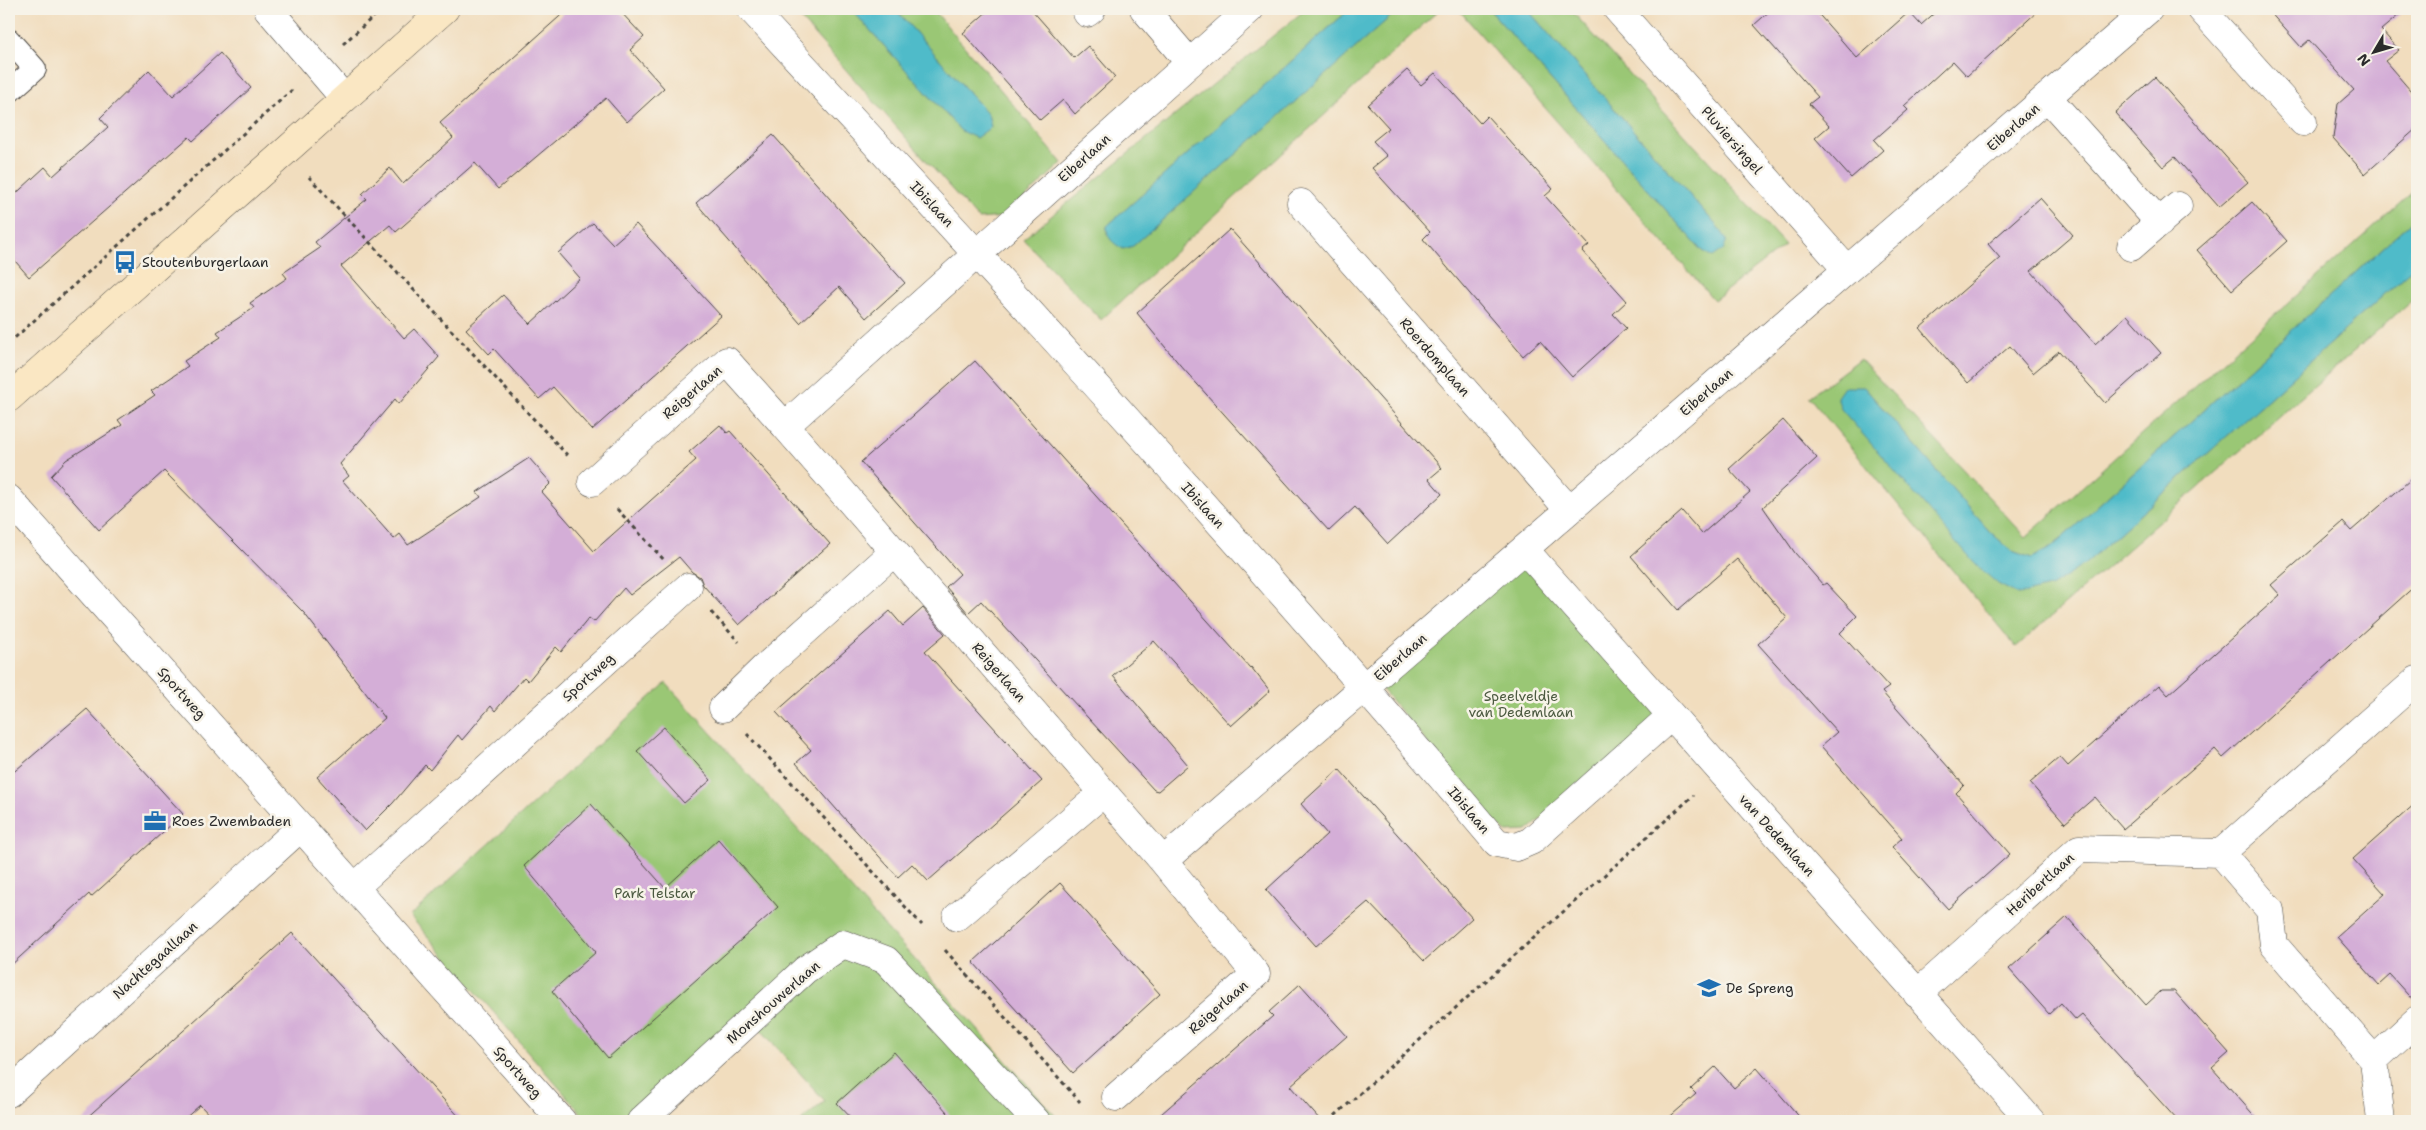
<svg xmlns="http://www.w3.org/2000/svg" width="2426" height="1130" viewBox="0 0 2426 1130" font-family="'Shantell Sans',sans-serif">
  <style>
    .green { fill: #9ac774; stroke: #627950 }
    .water { fill: #4fbbc9; stroke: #3d737a }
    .building { fill: #d4aed7 }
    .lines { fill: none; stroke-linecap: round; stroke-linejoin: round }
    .lane-casing { stroke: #494641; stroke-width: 24 }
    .street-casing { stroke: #494641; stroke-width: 29 }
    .secondary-casing { stroke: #494641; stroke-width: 29 }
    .path { stroke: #494641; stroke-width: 3; stroke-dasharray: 4 4; stroke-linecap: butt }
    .lane { stroke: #fff; stroke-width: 22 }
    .street { stroke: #fff; stroke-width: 28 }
    .secondary { stroke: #fae7c3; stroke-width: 28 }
    .labels { text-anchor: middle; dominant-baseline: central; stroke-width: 5; stroke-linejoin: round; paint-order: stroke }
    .street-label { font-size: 14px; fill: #2b2b2b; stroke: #f7f3e8 }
    .poi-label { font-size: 14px; fill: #2b2b2b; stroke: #f7f3e8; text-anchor: start }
    .park-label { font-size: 14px; fill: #4c5a41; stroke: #f7f3e8 }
  </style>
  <rect width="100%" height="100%" fill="#f7f3e8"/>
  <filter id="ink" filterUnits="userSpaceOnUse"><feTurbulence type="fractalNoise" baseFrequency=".02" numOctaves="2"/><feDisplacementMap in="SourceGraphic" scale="10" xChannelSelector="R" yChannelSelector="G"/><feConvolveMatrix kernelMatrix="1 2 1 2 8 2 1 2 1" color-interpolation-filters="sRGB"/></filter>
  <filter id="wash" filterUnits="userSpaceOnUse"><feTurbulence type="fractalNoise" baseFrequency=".0096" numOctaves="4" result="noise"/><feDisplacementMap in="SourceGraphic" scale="20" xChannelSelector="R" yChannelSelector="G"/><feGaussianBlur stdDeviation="1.12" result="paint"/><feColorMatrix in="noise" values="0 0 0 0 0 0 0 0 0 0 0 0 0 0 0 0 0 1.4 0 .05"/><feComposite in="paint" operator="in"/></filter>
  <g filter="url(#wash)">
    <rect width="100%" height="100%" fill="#f1ddbe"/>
    <path class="green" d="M792,9H851L961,131L991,127L988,114L895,9H933L1062,163L1004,217L978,219Z
      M1306,9H1350L1107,226V234L1133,246L1399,9H1440L1101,320L1023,239Z
      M1458,9H1489L1702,251L1723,250L1722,232L1527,9H1570L1785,245L1714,300Z
      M2417,188V217L2052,547L2032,558L2012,551L1990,532L1864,387L1975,564H2085L2417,265V296L2016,647L1809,397L1860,359L2026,537Z
      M1523,557L1662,717L1527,831L1506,832L1490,817L1381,688Z
      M666,683L1060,1121H801L825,1101L744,1011L626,1121H588L410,916Z"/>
    <path class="water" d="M851,9H895L988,114L991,127L976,138L961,131Z
      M1350,9H1399L1133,246L1123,249C1113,243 1106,238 1107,226Z
      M1489,9H1527L1722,232L1727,240L1723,250L1713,257L1702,251Z
      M2417,217V265L2085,564L2052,586L2019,595L1998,584L1975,564L1841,409L1837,397L1844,387H1864L1990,532L2012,551L2032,558L2052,547Z"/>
    <g id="blocks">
      <path class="building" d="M568,9H618L644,37L630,50L664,88L627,122L606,98L498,189L475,163L396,232L390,225L341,266L404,338L414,329L439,357L399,404L395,399L340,464L349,476L343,481L394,539L400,534L408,545L481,497L477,492L529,458L551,483L542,492L594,551L696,460L689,452L720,425L727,433L730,431L830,544L739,625L703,585L700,577L692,572L679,557L630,595L624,588L594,622L589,618L561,652L556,647L528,681L524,677L495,711L491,706L462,740L458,735L430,770L425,765L393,803L365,831L317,777L385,718L304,613L164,471L99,530L51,476L66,460L122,425L118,420L155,395L151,391L188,366L184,361L221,337L217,332L254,308L250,303L287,278L283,273L320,248L315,242L367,199L362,194L390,168L403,184L453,138L440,123Z
        M990,9H1031L1074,58L1088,46L1115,77L1075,114L1063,100L1040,120L963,33Z
        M1772,9H1814L1857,58L1909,12L1921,25L1939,9H2040L1967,76L1953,61L1904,106L1908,110L1874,140L1883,150L1851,178L1815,138L1829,126L1809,104L1818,97L1754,25Z
        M2267,9H2406L2381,30L2399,50L2385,61L2417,98V128L2365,174L2333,138L2338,104L2354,90L2309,40L2301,47Z
        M220,53L251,88L193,141L189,137L29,277L9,254V200L45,167L53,176L108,127L100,118L149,70L173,96Z
        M1407,70L1421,85L1435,73L1480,123L1487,116L1553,189L1545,196L1589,245L1582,251L1627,301L1613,314L1626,328L1572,377L1540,341L1523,356L1423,239L1430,232L1372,168L1387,156L1373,141L1389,128L1368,105Z
        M2155,77L2248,182L2219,207L2175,157L2163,167L2115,113Z
        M773,135L905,283L866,318L839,287L800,323L696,203Z
        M2040,198L2073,235L2031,271L2095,344L2127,315L2161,353L2105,403L2059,351L2033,373L2010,346L1968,383L1920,328L2000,258L1988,244Z
        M2252,202L2287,241L2232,290L2197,250Z
        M593,223L613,244L636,224L721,316L592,430L553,387L539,399L494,349L489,354L466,329L503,295L530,324L580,278L558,253Z
        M1230,229L1442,468L1429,479L1442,494L1388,544L1355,507L1329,531L1180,365L1137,313Z
        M975,361L1250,668L1251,667L1270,691L1231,726L1154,641L1113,676L1188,765L1158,791L1154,790L981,601L968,613L946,587L960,574L861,462Z
        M1783,420L1817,458L1763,507L1795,553L1823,585L1826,583L1857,616L1840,633L1889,687L1882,692L1964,785L1956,793L2010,854L1948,909L1892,847L1902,838L1821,746L1837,732L1758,644L1787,618L1737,559L1678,610L1631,556L1682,511L1702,534L1750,492L1729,469Z
        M2417,474V584L2223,758L2215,749L2123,829L2095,797L2065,823L2030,783L2060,757L2068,766L2159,685L2168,695L2280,595L2271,585L2343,522L2351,531Z
        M923,608L945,634L925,651L1042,781L928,881L912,864L898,877L837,810L796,763L811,750L776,712L890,611L903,626Z
        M87,709L183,814L91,897L89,894L9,967V776Z
        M664,727L711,780L684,803L637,751Z
        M1339,769L1472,918L1424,961L1368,902L1316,946L1266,890L1327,834L1301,804Z
        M2417,802V1005L2390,975L2379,985L2337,937L2385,894L2353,859Z
        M591,804L665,888L718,839L778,907L608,1058L552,991L596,952L524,866Z
        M1060,883L1160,994L1073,1073L973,962Z
        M2067,917L2146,1005L2161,991H2174L2229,1053L2212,1068L2259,1121H2178L2082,1015L2076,1020L2061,1003L2049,1014L2009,969Z
        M292,933L463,1121H215L200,1105L182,1121H83Z
        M1300,984L1347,1036L1290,1086L1321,1121H1153L1273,1016L1269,1012Z
        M894,1052L955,1121H854L837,1103Z
        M1715,1067L1734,1088L1757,1068L1803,1121H1665L1696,1094L1691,1089Z"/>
    </g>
  </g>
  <g filter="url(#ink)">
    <use href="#blocks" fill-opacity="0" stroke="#494641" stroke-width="1"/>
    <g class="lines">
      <defs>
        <path id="lane" d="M9,40L35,69L9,92"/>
        <path id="street" d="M268,9L344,98
          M751,9C1005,283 1257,558 1497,843L1517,847L1531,841L1671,716
          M1144,9L1190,63
          M1617,9L1847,270
          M2201,9L2303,122
          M1087,13L1092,9
          M2047,97L2160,223
          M1301,203L1569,510
          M2131,247L2178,206
          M592,482L727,361L785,426
          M9,499L562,1121
          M1524,549L2031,1121
          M723,708L764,668L894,552
          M1163,861L2149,9
          M355,887L688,587
          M957,917L1103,793
          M1917,994L2079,849L2221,853
          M2374,1060L2274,945L2270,910L2221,853L2417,680
          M2374,1060L2381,1121
          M2374,1060L2417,1020
          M9,1093L301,827
          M1116,1097L1256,974L1163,861L785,426L1250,9
          M641,1121L805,970L843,944L886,960L1036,1121"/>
        <path id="secondary" d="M9,398L445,9"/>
      </defs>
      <use href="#lane" class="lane-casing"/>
      <use href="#street" class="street-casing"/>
      <use href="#secondary" class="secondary-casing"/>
      <path class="path" d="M343,44L382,9
        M309,177L568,456
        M9,343L292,90
        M617,509L665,561
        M711,612L739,642
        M747,734L922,925
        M945,950L1080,1102
        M1329,1121L1694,795"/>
      <use href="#lane" class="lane"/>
      <use href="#street" class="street"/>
      <use href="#secondary" class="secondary"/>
    </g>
  </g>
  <defs>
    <symbol id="bus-bare" viewBox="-9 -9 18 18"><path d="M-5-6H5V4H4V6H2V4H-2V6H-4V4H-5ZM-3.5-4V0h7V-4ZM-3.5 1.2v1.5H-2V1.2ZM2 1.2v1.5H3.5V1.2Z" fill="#1f6fb2" stroke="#f7f3e8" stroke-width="2.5" paint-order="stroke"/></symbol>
    <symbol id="office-bare" viewBox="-9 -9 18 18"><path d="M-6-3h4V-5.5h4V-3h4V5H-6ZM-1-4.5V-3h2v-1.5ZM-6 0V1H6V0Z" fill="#1f6fb2" stroke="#f7f3e8" stroke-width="2.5" paint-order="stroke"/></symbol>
    <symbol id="school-bare" viewBox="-9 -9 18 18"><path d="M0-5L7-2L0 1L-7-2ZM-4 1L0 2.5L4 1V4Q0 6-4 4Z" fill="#1f6fb2" stroke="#f7f3e8" stroke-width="2.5" paint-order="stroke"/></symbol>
  </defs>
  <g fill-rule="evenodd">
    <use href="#bus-bare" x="109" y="246" width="32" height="32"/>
    <use href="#office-bare" x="139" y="805" width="32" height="32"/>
    <use href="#school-bare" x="1693" y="972" width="32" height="32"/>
  </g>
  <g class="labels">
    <g class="street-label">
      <text transform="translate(2013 127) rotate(-41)">Eiberlaan</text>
      <text transform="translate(1732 140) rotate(49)">Pluviersingel</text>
      <text transform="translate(1084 158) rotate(-42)">Eiberlaan</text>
      <text transform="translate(932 204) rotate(47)">Ibislaan</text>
      <text transform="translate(1435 357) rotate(49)">Roerdomplaan</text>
      <text transform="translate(692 392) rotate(-41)">Reigerlaan</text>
      <text transform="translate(1706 392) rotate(-41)">Eiberlaan</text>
      <text transform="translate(1203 505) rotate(48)">Ibislaan</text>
      <text transform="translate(1400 657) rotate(-41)">Eiberlaan</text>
      <text transform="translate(999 672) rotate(49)">Reigerlaan</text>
      <text transform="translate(588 677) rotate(-42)">Sportweg</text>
      <text transform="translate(182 693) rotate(48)">Sportweg</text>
      <text transform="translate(1469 810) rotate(50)">Ibislaan</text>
      <text transform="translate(1777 835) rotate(48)">van Dedemlaan</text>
      <text transform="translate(2040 884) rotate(-42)">Heribertlaan</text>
      <text transform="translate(155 960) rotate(-42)">Nachtegaallaan</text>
      <text transform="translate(773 1002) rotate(-41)">Monshouwerlaan</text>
      <text transform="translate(1218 1007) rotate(-41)">Reigerlaan</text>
      <text transform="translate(518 1072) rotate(48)">Sportweg</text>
    </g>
    <g class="poi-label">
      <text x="142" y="262">Stoutenburgerlaan</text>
      <text x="172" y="821">Roes Zwembaden</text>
      <text x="1726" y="988">De Spreng</text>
    </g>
    <g class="park-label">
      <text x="1521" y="696">Speelveldje<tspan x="1521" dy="16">van Dedemlaan</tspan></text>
      <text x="655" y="893">Park Telstar</text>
    </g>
  </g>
  <rect width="2426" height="1130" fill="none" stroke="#f7f3e8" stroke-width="30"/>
  <g transform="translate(2374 52) rotate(232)" stroke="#f7f3e8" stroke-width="4" paint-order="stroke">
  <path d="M0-4L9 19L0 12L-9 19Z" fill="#2b2b2b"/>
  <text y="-8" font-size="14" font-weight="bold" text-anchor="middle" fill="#2b2b2b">N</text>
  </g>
</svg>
